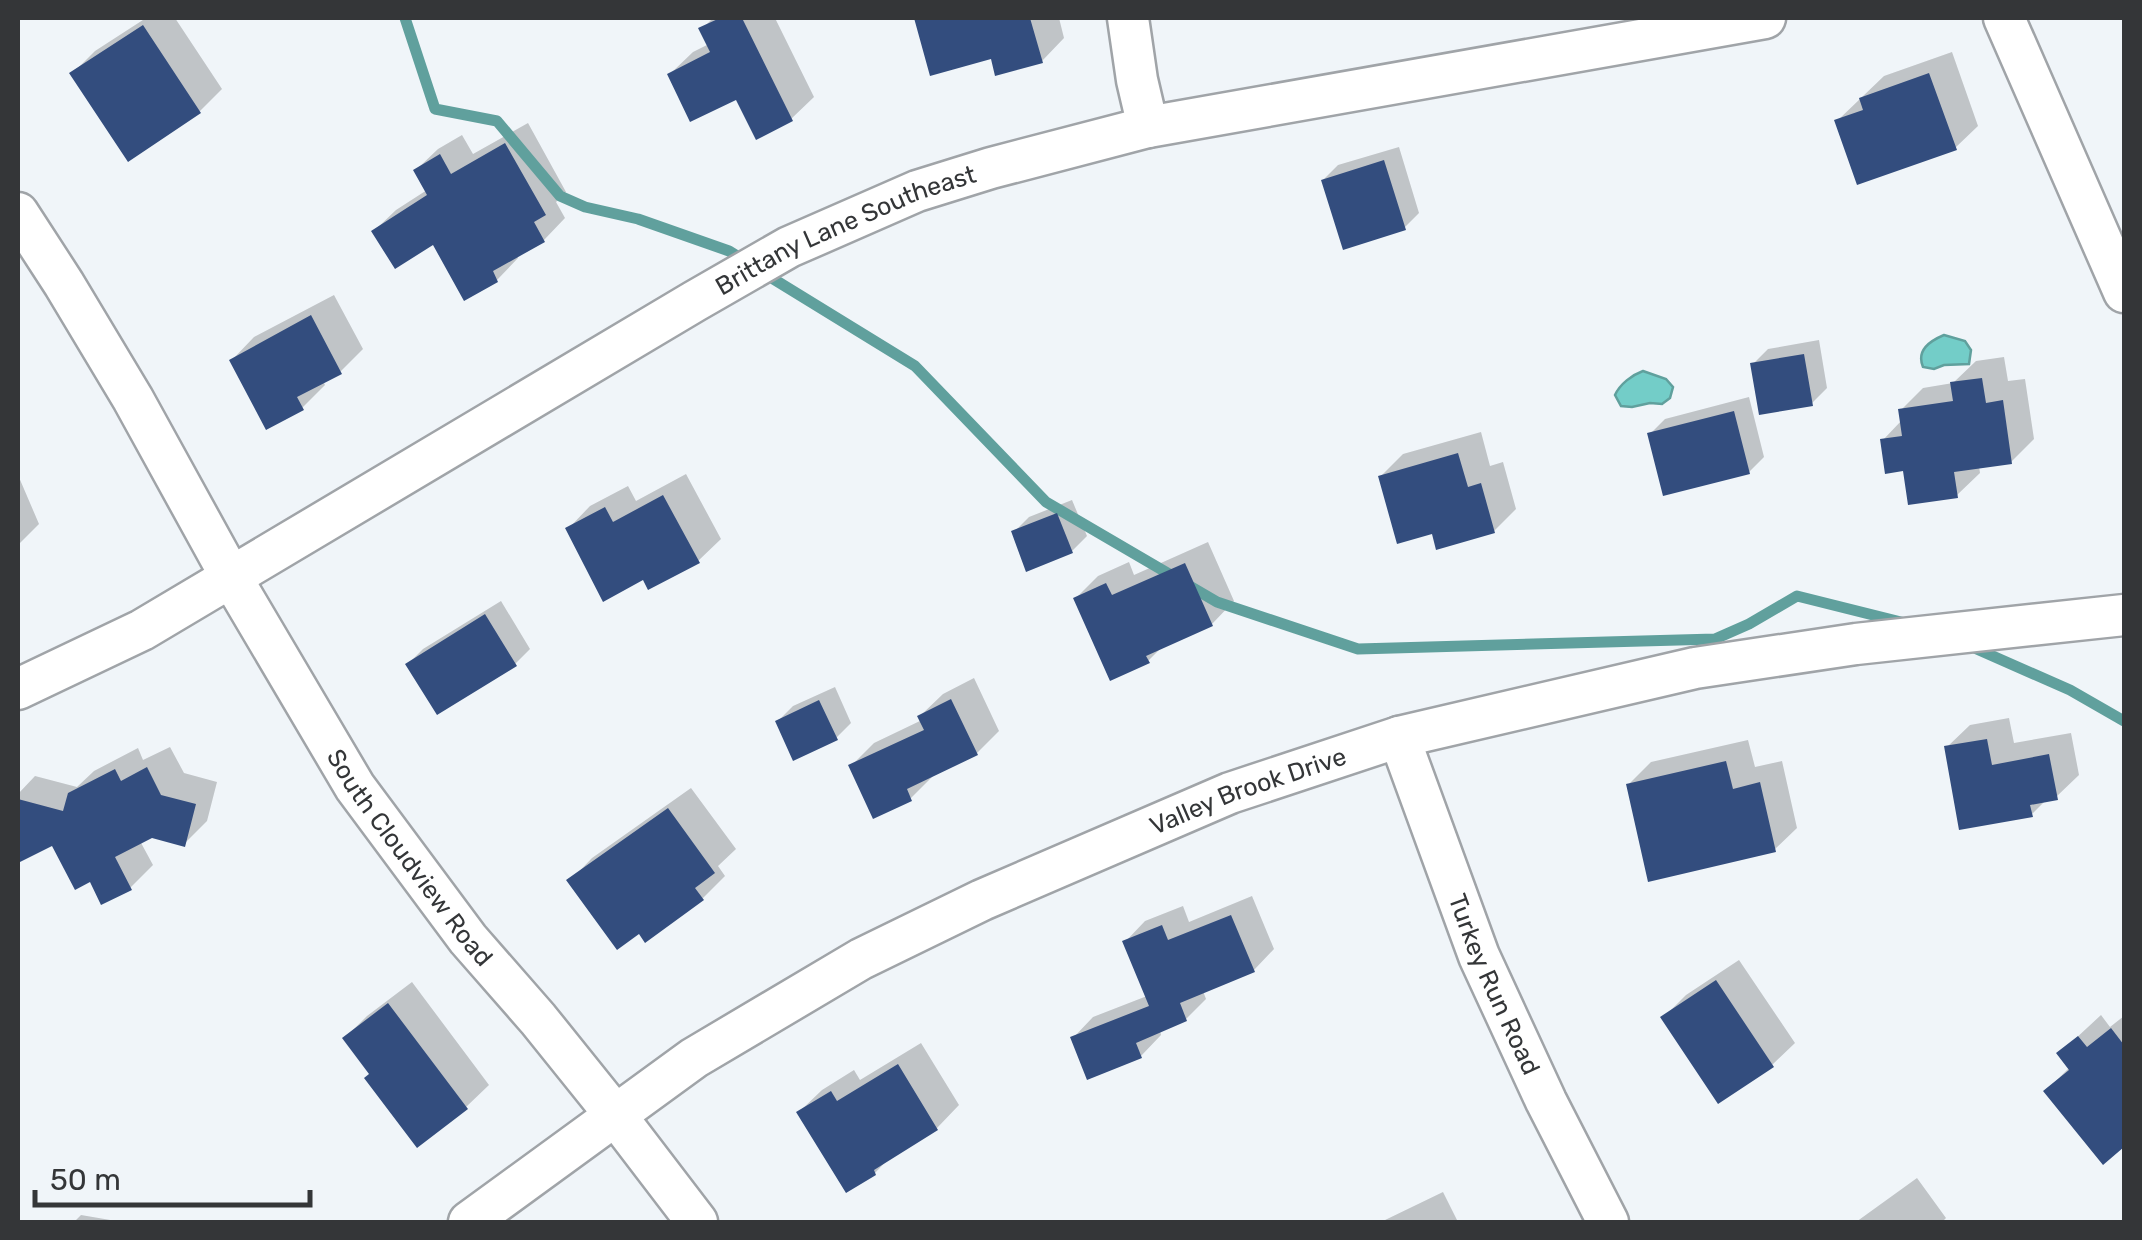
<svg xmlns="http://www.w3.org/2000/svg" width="2142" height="1240" viewBox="0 0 2142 1240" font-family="Rubik,sans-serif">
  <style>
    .water { fill: #73cdc8; stroke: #60a09d; stroke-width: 2.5 }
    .shadow { fill: #0003 }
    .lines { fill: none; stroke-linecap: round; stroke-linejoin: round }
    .stream { stroke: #60a09d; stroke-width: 11 }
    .building { fill: #334d7e }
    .minor-casing { stroke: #a0a4a8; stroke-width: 45 }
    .minor { stroke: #fff; stroke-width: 40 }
    .labels { text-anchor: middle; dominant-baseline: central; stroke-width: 10; stroke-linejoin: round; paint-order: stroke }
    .street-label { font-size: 25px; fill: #343638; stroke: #f0f5f9 }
  </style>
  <rect width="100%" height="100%" fill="#f0f5f9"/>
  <path class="water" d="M1944,335L1965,341L1971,350L1969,364L1944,365L1934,369L1923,367C1916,350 1930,341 1944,335Z
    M1643,371L1666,379L1673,387L1670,398L1662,404L1650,403L1632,407L1621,406L1615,395C1620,384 1632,375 1643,371Z"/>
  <path class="shadow" d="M146,18H175L222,89L200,111L72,74L95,51Z
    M713,18H775L814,97L791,119L738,96L670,74L693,52L709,44L702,29Z
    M917,18H1059L1064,38L1042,61L993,56L932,73Z
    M1952,52L1978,126L1955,148L1837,121L1884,76Z
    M528,123L566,192L556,202L565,218L544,240L517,255L518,258L497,280L434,242L374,231L396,210L427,190L416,170L438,149L462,135L473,154Z
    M1399,147L1419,213L1404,228L1323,180L1338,165Z
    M334,295L363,349L340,372L323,381L325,385L302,408L232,360L254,337Z
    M1819,340L1827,388L1812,403L1753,364L1768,349Z
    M2004,357L2008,381L2025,379L2034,439L2011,462L1979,466L1980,473L1957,495L1906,469L1883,440L1902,420L1901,410L1923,388L1953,383L1976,361Z
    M1749,397L1764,457L1749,472L1650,434L1665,419Z
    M1481,432L1490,466L1503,462L1516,509L1494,531H1434L1381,476L1403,454Z
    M686,474L721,539L698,561L644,577L568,529L590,506L628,486L636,501Z
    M18,475L39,524L18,545Z
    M1072,500L1087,536L1072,551L1014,532L1029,517Z
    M1208,542L1234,601L1212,624L1164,645L1148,661L1076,598L1098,576L1129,562L1134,575Z
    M501,601L530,649L515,664H408L423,649Z
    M974,678L999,731L977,753L933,776L911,798L851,766L874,743L922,720L920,716L943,694Z
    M835,687L851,723L836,738L778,721L793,706Z
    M2009,718L2014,743L2071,733L2079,775L2056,797L2047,799L2031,815L1947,747L1970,725Z
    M1748,740L1755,767L1782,761L1797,828L1774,850L1628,785L1651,762Z
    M170,747L184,773L217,782L207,821L184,844L151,836L140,841L153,865L130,888L91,879L54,843L29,854L18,851V794L35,776L77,787L94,771L138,748L143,760Z
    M691,788L736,849L718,866L725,876L703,898L570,881L592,858Z
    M1252,896L1274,949L1254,970L1203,991L1206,999L1186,1019L1160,1030L1161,1035L1141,1056L1073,1038L1093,1017L1147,996L1125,942L1145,921L1183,906L1189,922Z
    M1739,960L1795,1043L1772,1065L1663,1018L1686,995Z
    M412,982L489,1085L466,1107L372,1074L345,1038L367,1016Z
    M2101,1015L2110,1027L2124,1016V1144L2103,1162L2046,1091L2070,1067L2060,1053Z
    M921,1043L959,1105L937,1128L891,1156L875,1173L799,1112L822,1090L854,1070L860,1080Z
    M1917,1178L1946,1218L1942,1222H1856Z
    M1443,1192L1458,1222H1381L1383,1221Z
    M81,1215L122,1222H74Z"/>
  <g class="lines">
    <path class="stream" d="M405,18L435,109L497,121L560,196L585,207L638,219L729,251L747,262
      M762,272L915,366L1046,502L1217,602L1358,649L1715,639L1749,624L1797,596L1905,623
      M1970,646L2070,690L2124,721"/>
  </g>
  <path class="building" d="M720,18H742L793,121L756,140L736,100L690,122L667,74L710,52L698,28Z
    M914,18H1030L1043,63L995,76L991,59L930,76Z
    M143,25L201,113L128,162L69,73Z
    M1929,73L1957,150L1857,185L1834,120L1863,110L1859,98Z
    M505,143L546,215L534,222L545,242L493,271L498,282L464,301L433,245L395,269L371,231L427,195L413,170L440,154L451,174Z
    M1384,160L1406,230L1343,250L1321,180Z
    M311,315L342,374L297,397L304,410L266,430L229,360Z
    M1804,354L1813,406L1759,415L1750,363Z
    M1982,378L1986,403L2003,400L2012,464L1954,472L1958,498L1908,505L1903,471L1885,474L1880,439L1902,436L1898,409L1953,401L1950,382Z
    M1734,411L1750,474L1663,496L1647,433Z
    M1458,453L1468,487L1481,483L1495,533L1436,550L1432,534L1397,544L1378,476Z
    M663,495L700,563L648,590L643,580L603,602L565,528L605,507L613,522Z
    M1057,513L1073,553L1026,572L1011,531Z
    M1185,563L1213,626L1146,656L1150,663L1110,681L1073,598L1106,583L1112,595Z
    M485,614L517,666L437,715L405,664Z
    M951,699L978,755L907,789L912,801L873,819L848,765L924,730L917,716Z
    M819,700L838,740L793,761L775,721Z
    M1987,739L1992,765L2049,754L2058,800L2030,805L2033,817L1959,830L1944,746Z
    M1726,761L1733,789L1760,782L1776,852L1648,882L1626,784Z
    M147,767L161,795L196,804L185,847L152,838L115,857L132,890L101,905L90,882L75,890L52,846L18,863V799L63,811L68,793L115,769L121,781Z
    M668,808L715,873L695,888L704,900L645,943L639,934L617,950L566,880Z
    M1231,915L1255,972L1180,1003L1187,1021L1136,1043L1142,1058L1087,1080L1070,1037L1149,1006L1122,941L1162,925L1168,940Z
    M1716,980L1774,1067L1718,1104L1660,1017Z
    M388,1003L468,1109L417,1148L364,1078L369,1074L342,1038Z
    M2111,1028L2124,1045V1147L2103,1165L2043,1091L2069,1070L2056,1053L2078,1036L2087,1047Z
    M898,1064L938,1130L874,1170L876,1175L846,1193L796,1112L831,1091L837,1101Z"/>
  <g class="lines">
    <defs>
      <g id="minor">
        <path d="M1128,18L1137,80L1148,127"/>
        <path d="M2004,18L2124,292"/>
        <path id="s1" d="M18,213L64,284L133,399L231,577L355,787L468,939L538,1019L616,1116L697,1222"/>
        <path id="s2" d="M18,689L142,630L695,301L789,247L917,191L991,168L1148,127L1765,18"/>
        <path id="s3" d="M1399,737L1479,956L1546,1101L1608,1222"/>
        <path id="s4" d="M469,1222L694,1058L861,959L982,900L1230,793L1399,737L1695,668L1856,644L2124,615"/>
      </g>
    </defs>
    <use href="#minor" class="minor-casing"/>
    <use href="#minor" class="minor"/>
  </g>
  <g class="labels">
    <g class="street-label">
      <text stroke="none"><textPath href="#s2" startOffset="948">Brittany Lane Southeast</textPath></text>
      <text stroke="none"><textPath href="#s4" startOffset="895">Valley Brook Drive</textPath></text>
      <text stroke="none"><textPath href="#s1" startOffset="755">South Cloudview Road</textPath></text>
      <text stroke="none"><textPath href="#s3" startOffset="265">Turkey Run Road</textPath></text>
    </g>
  </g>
  <rect width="2142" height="1240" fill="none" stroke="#343638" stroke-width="40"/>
  <path d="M35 1190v15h275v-15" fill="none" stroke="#343638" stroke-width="5"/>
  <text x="50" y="1190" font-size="30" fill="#343638" stroke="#f0f5f9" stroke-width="8" paint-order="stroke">50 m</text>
</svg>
